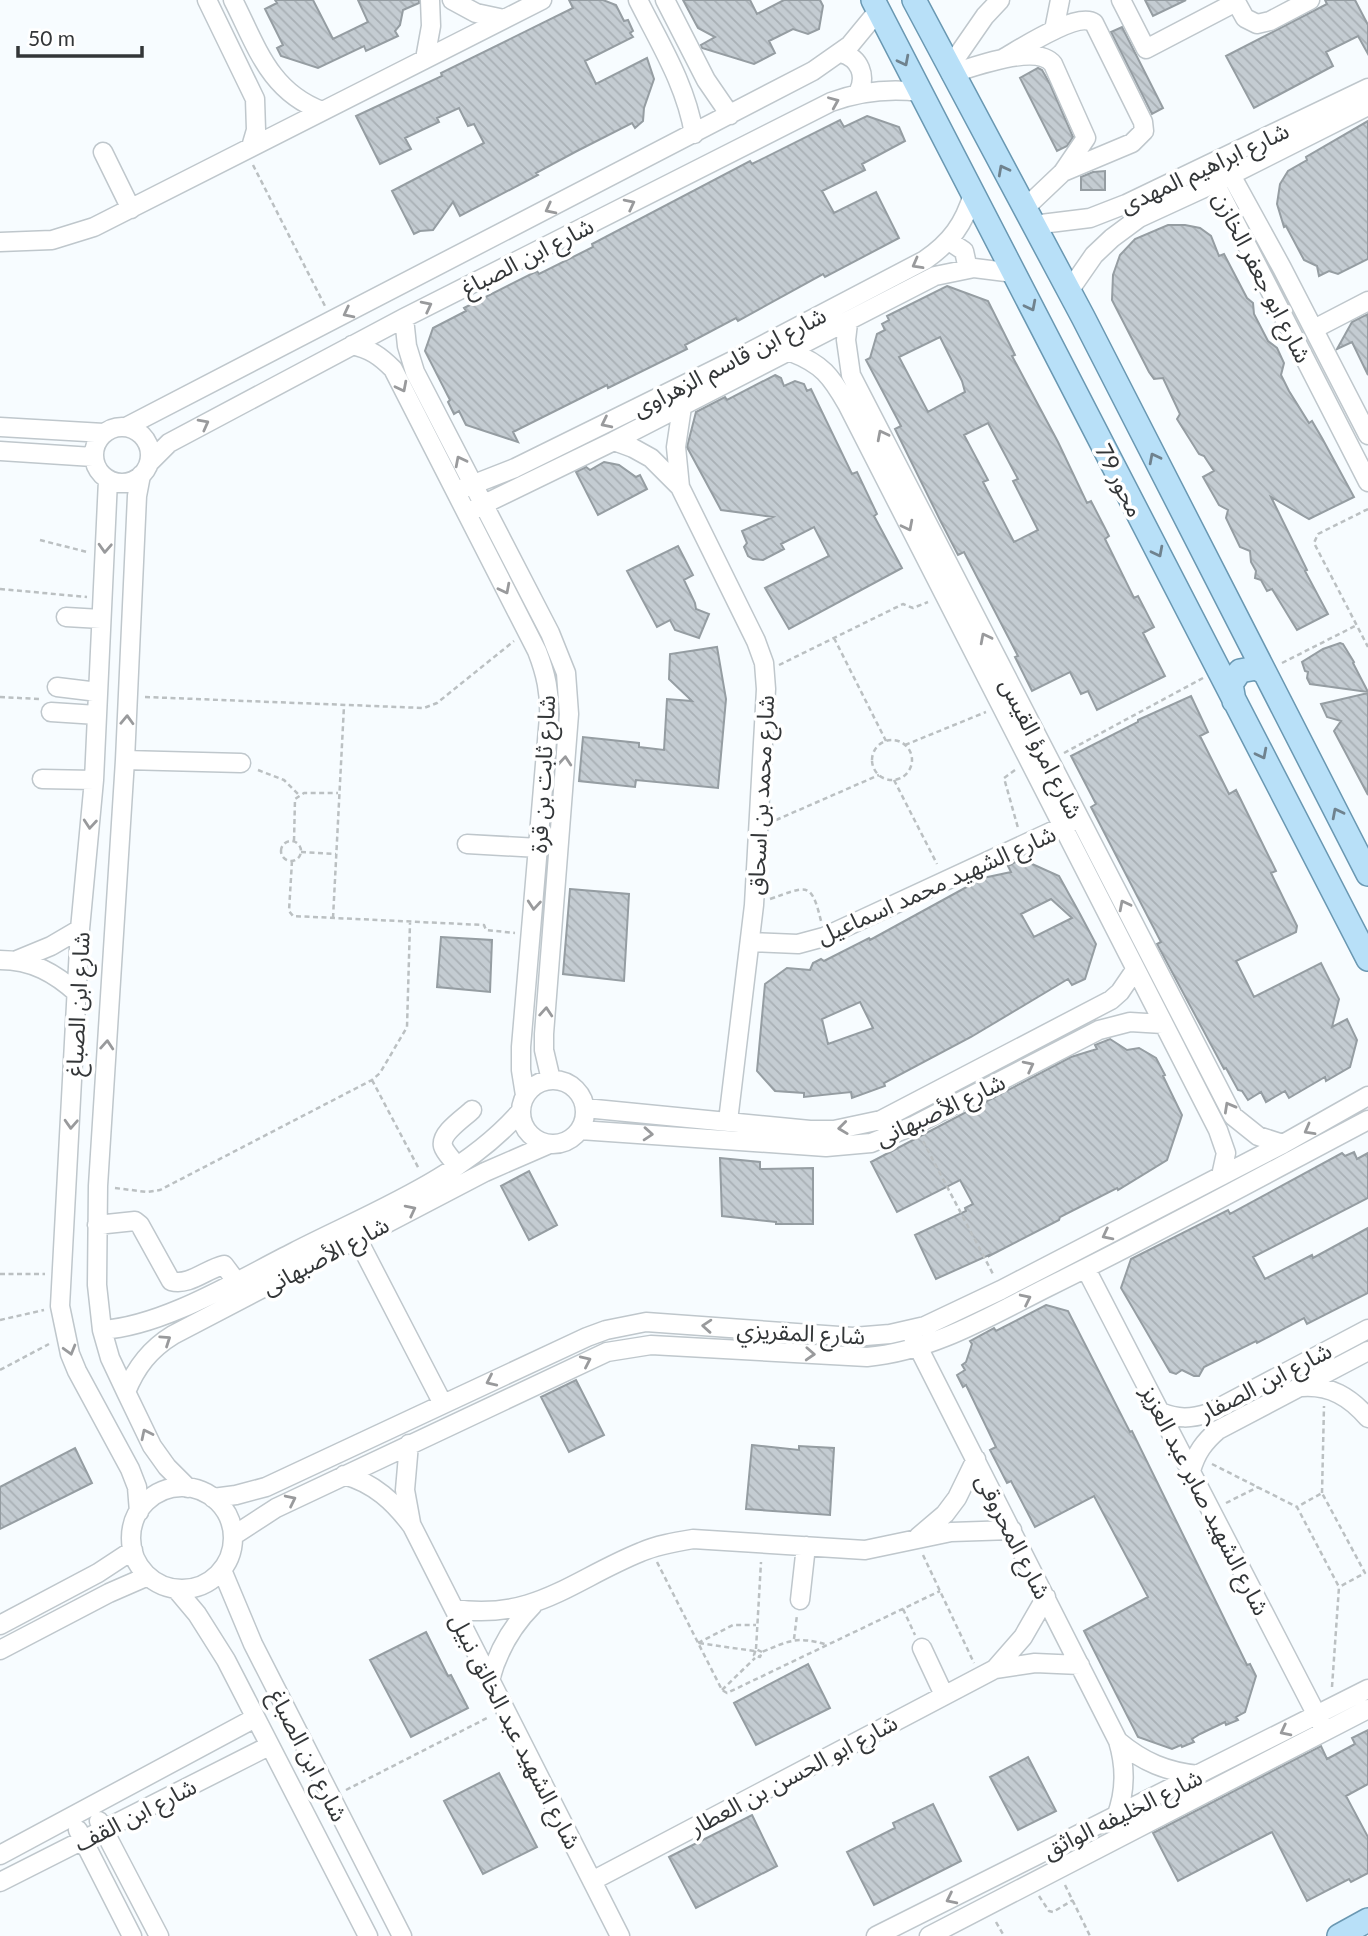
<svg xmlns="http://www.w3.org/2000/svg" width="1368" height="1936" viewBox="0 0 1368 1936" font-family="Lato,'Noto Sans Arabic',sans-serif">
  <style>
    .building { fill: url(#building-back-hatch); stroke: #959da2; stroke-width: 2; fill-rule: evenodd }
    .lines { fill: none; stroke-linecap: round; stroke-linejoin: round }
    .minor-casing { stroke: #bfc7cc; stroke-width: 21 }
    .major-casing { stroke: #6a98b2; stroke-width: 26 }
    .path { stroke: #bbc0c2; stroke-width: 2.5; stroke-dasharray: 5 3.5; stroke-linecap: butt }
    .minor { stroke: #fff; stroke-width: 18 }
    .major { stroke: #b8e0f8; stroke-width: 23 }
    .oneway { stroke: #6f828e }
    .oneway2 { stroke: #999a9c }
    .labels { text-anchor: middle; dominant-baseline: central; stroke-width: 7; stroke-linejoin: round; paint-order: stroke }
    .street-label { font-size: 23px; fill: #333638; stroke: #fff }
  </style>
  <defs>
    <pattern id="building-back-hatch" width="6" height="6" patternUnits="userSpaceOnUse" patternTransform="scale(1.75)"><rect width="6" height="6" fill="#c4ccd2"/><path d="M-1 5l2 2M0 0l6 6M5-1l2 2" fill="none" stroke="#a9b0b5"/></pattern>
  </defs>
  <rect width="100%" height="100%" fill="#f7fcff"/>
  <path class="building" d="M275,0H313L333,39L368,22L358,0H419V3L403,10L400,25L395,31L398,36L366,51L364,46L318,68L281,56L277,48L283,45L265,9L277,3Z
    M569,0H603L616,5L624,21L628,20L633,31L630,33L633,37L585,61L596,84L647,58L654,79L644,108L643,121L635,128L632,123L577,151L536,173L538,175L460,216L453,202L433,230L420,231L414,234L392,191L484,143L474,124L468,126L459,108L437,118L439,122L405,138L411,149L380,164L356,116L442,76L441,73L573,8Z
    M683,0H750L757,14L784,0H820L823,6L819,29L808,34L793,29L769,41L775,53L754,64L702,48L701,45L715,37L698,28Z
    M1145,0H1186L1153,16Z
    M1325,0H1355L1368,25V54L1358,36L1326,52L1333,66L1254,108L1226,56L1327,4Z
    M1122,27L1163,108L1152,114L1111,32Z
    M1038,68L1042,70L1050,84L1073,137L1067,146L1057,151L1020,78Z
    M867,116L899,127L905,141L862,164L865,170L822,191L834,213L876,192L899,238L825,277L823,274L738,321L736,318L685,345L687,349L608,388L607,385L513,432L518,442L466,425L459,411L454,414L448,402L450,400L425,351L433,328L466,311L464,308L537,271L539,274L593,247L592,244L750,161L752,164L840,120L844,127Z
    M1368,121V259L1338,274L1329,271L1319,276L1317,266L1304,260L1286,226L1284,227L1277,204L1280,184L1288,171L1307,160L1306,157Z
    M1105,171V190H1081V177L1093,172Z
    M1168,225H1185L1200,228L1211,236L1219,256L1224,254L1247,298L1253,303L1254,314L1268,341L1277,348L1284,363L1281,375L1289,391L1309,423L1312,421L1322,438L1354,497L1309,519L1271,497L1307,570L1305,571L1328,614L1297,630L1272,589L1267,591L1261,580L1255,578L1256,571L1251,562L1250,551L1240,547L1226,518L1228,510L1219,505L1203,477L1214,471L1204,456L1199,454L1177,419L1180,414L1163,378L1154,379L1149,372L1112,300L1113,275L1120,255L1135,239Z
    M947,286L988,301L1015,355L1012,356L1058,442L1087,503L1091,501L1109,536L1105,539L1134,598L1138,596L1154,627L1143,633L1165,676L1097,710L1088,691L1081,694L1070,672L1032,691L1015,657L1018,656L964,552L958,555L941,522L895,429L901,426L866,360L870,358L877,334L885,330L882,324L889,320L887,316ZM940,337L962,381L965,392L928,412L899,357ZM988,423L1018,479L1013,481L1038,530L1014,542L983,482L988,480L964,435Z
    M1368,314V375L1352,342L1337,349L1352,322Z
    M775,375L781,378L784,386L795,381L804,384L807,391L811,389L852,474L857,472L877,514L874,516L902,568L789,629L765,588L829,556L814,527L781,544L784,549L763,560L753,559L748,556L744,547L747,543L742,531L773,517L721,510L687,447L696,412L725,397L727,400Z
    M604,462L619,465L636,477L640,475L647,489L598,515L576,472L586,467L590,470Z
    M678,546L693,575L684,580L695,603L696,609L709,614L699,638L675,630L670,620L657,627L627,571Z
    M1340,643L1343,644L1354,662L1353,663L1368,692L1310,684L1307,678L1308,672L1305,671L1302,662L1323,649Z
    M717,647L726,699L718,788L636,780L635,787L579,781L583,737L639,743V747L664,750L667,699L692,701L669,679L670,654Z
    M1368,693V795L1334,731L1341,721L1327,717L1321,704Z
    M1191,696L1208,732L1200,736L1229,794L1236,790L1276,871L1271,873L1297,926L1296,932L1236,961L1254,997L1321,963L1339,999L1332,1027L1347,1019L1357,1040L1350,1067L1326,1081L1325,1077L1289,1098L1285,1091L1266,1102L1261,1092L1248,1100L1242,1091L1238,1090L1226,1068L1224,1069L1157,944L1161,942L1091,807L1096,804L1071,756L1138,722V720Z
    M1021,859L1059,876L1080,914L1096,944L1085,979L1072,985L1068,979L971,1037L884,1083L885,1086L852,1098L851,1092L804,1097V1093L775,1091L757,1071L765,984L787,968L810,970L813,963L821,959L824,961L869,938L870,940L983,878L1011,872L1008,866ZM1051,899L1072,918L1034,937L1021,914ZM860,1002L873,1028L828,1044L822,1019Z
    M570,889L629,894L624,981L563,974Z
    M441,937L492,940L490,992L437,987Z
    M1110,1039L1127,1050L1139,1048L1156,1058L1165,1075L1163,1076L1182,1115L1167,1160L1118,1190L1117,1188L1060,1217L1059,1220L989,1256V1255L936,1279L915,1235L966,1211L965,1208L973,1204L960,1180L897,1212L871,1162L1071,1057L1097,1049L1095,1045Z
    M1354,1152L1357,1159L1368,1153V1198L1253,1257L1265,1279L1312,1255L1313,1258L1368,1228V1293L1307,1324L1304,1318L1257,1343L1256,1341L1204,1367L1199,1376H1194L1182,1370L1176,1374L1170,1372L1121,1288L1131,1259L1228,1210L1230,1214L1342,1153L1345,1156Z
    M720,1158L760,1162V1169L813,1168V1224H776V1222L722,1216Z
    M529,1171L557,1225L529,1240L501,1186Z
    M1046,1305L1068,1311L1130,1432L1132,1431L1247,1665L1250,1664L1256,1676L1245,1712L1236,1717L1238,1720L1226,1725L1225,1722L1200,1734L1192,1739L1194,1742L1182,1747L1181,1745L1172,1749L1138,1737L1084,1631L1148,1597L1094,1496L1035,1527L1011,1481L1007,1483L990,1450L996,1447L966,1385L963,1387L957,1375L965,1370L962,1365L966,1362L972,1344L970,1341L994,1328L996,1331Z
    M576,1380L604,1435L569,1452L541,1397Z
    M752,1445L799,1450V1446L834,1448L830,1515L746,1509Z
    M75,1448L92,1483L0,1529V1487Z
    M426,1632L448,1676L451,1675L468,1708L411,1737L370,1660Z
    M808,1664L830,1708L756,1745L734,1703Z
    M1368,1730V1784L1346,1796L1368,1837V1873L1351,1882L1349,1879L1307,1901L1272,1832L1178,1881L1153,1833L1321,1746L1327,1759L1355,1744L1352,1738Z
    M1028,1757L1056,1811L1018,1830L990,1777Z
    M499,1773L537,1847L483,1874L444,1801Z
    M933,1804L961,1861L874,1905L847,1852L895,1828L893,1823Z
    M752,1815L777,1866L696,1908L669,1857Z"/>
  <g class="lines">
    <defs>
      <path id="minor" d="M207,0L255,99L256,130L251,147
        M233,0C257,47 269,91 322,111
        M452,0L476,13L504,19
        M638,0C660,44 686,85 694,134
        M665,0L706,80L730,115
        M1121,0L1146,49L1236,2
        M1235,0L1245,18L1257,24L1270,21L1310,0
        M1054,30L1060,0
        M841,53C860,58 867,76 858,93
        M1004,58C1020,49 1078,11 1094,23L1143,122L1144,131L1132,143L1063,172
        M425,59L431,26L430,0
        M949,68L985,16L1000,0
        M951,74C973,67 1037,43 1053,64L1086,138L1063,172L1024,209
        M103,152L131,209
        M1033,225L1090,218L1126,204L1368,88
        M949,241L964,251L968,269
        M0,242L52,240L94,227L542,0
        M1069,291L1094,255L1112,238L1139,218L1215,183L1368,106
        M404,318L407,346L415,372L550,633L566,673L569,714L544,1034V1050L551,1080
        M848,323L846,340L851,375L1233,1116L1258,1136L1283,1144
        M1314,329L1368,301
        M352,345C370,349 380,356 393,369L537,651C546,674 550,693 549,717L521,1047V1070L525,1095
        M791,352C822,364 831,376 847,404L1218,1130L1226,1153L1221,1176
        M94 455a28 28 0 1 1 56 0a28 28 0 1 1-56 0Z
        M0,427L104,433
        M126,427L813,71L850,45L878,11
        M1368,435L1282,268L1231,175L1215,162V183L1368,482
        M614,441L633,448L651,458L680,487L756,641L764,663L766,689L754,905L728,1121
        M0,451L93,457
        M149,463L169,443L404,318L831,102C861,91 888,88 920,92
        M141,475L137,496L125,760L98,1186L97,1285L102,1330L110,1358L126,1392L152,1446L167,1467L188,1488
        M108,480L94,780L80,929L60,1306L70,1354L77,1371L130,1469L137,1487L139,1512
        M680,487L676,447L682,407
        M464,488L515,468L734,360L925,260C951,242 964,224 973,194
        M472,510L614,441L935,276L974,268L1014,273
        M66,617L101,619
        M57,687L98,692
        M51,712L97,715
        M125,760L241,763
        M42,779L94,780
        M467,844L539,848
        M750,942L798,944L824,937L1070,823
        M0,960C32,960 55,973 78,994
        M17,960L51,946L80,929
        M521 1112a32 32 0 1 1 64 0a32 32 0 1 1-64 0Z
        M585,1108L810,1130H834L881,1120L1111,1000L1120,992L1135,970
        M580,1130L826,1147L871,1143L915,1125L1099,1030L1130,1022L1163,1024
        M457,1166C453,1160 445,1153 443,1146C440,1133 464,1118 472,1110
        M97,1225L135,1221L140,1225L171,1281C190,1286 206,1269 224,1265L236,1281
        M357,1238L443,1404
        M1086,1269L1325,1731
        M102,1330C164,1326 238,1280 294,1252C372,1212 461,1179 520,1112
        M913,1337L1118,1741C1126,1767 1126,1791 1116,1817
        M1302,1387C1330,1385 1350,1397 1368,1418
        M126,1392C136,1367 150,1349 173,1335L485,1172L547,1145
        M1160,1412C1178,1419 1190,1419 1209,1413L1368,1329
        M409,1444L405,1490L411,1523
        M1191,1471C1196,1453 1204,1442 1218,1430L1368,1351
        M344,1475C374,1483 394,1502 412,1526L620,1936
        M131 1538a51 51 0 1 1 102 0a51 51 0 1 1-102 0Z
        M213,1498L236,1495L266,1487L587,1337L606,1330L646,1322L853,1337L890,1334L925,1326L1001,1290L1283,1144L1368,1096
        M233,1536L276,1508L607,1352L651,1345L867,1357C933,1351 990,1316 1048,1287C1156,1234 1262,1176 1368,1120
        M918,1537L945,1514L957,1498L976,1459
        M222,1570L253,1644L402,1936
        M176,1589L197,1614L226,1660L368,1936
        M800,1600L806,1546
        M454,1609C534,1621 572,1580 641,1552C657,1545 675,1542 693,1539L865,1550L951,1532L1012,1530
        M0,1625L98,1573L133,1550
        M922,1648L944,1695
        M0,1650L109,1593L148,1576
        M995,1669L1023,1637L1046,1597
        M490,1680C498,1650 511,1627 533,1605
        M1118,1741C1143,1762 1167,1772 1199,1775
        M99,1821L159,1936
        M78,1830L132,1936
        M0,1855L255,1718
        M592,1881L995,1669L1035,1663L1080,1665
        M0,1882L269,1746
        M876,1936L1368,1689
        M929,1936L1368,1709"/>
      <path id="major" d="M873,0L1368,959
        M914,0L1083,317L1368,874
        M1234,701L1231,684L1240,671L1256,668L1264,672
        M1339,1936L1368,1920"/>
    </defs>
    <use href="#minor" class="minor-casing"/>
    <use href="#major" class="major-casing"/>
    <path class="path" d="M253,165L325,306
      M1368,509L1318,534L1314,543L1368,647
      M40,540L87,552
      M0,589L87,597
      M834,638L886,741
      M1282,663L1357,625
      M779,665L903,604L913,608L928,602
      M0,697L39,699
      M145,697L424,708L437,703L514,641
      M872 760a20 20 0 1 1 40 0a20 20 0 1 1-40 0Z
      M905,745L986,712
      M1064,753L1203,678
      M258,770L284,780L299,795
      M1015,770L1004,778L1018,828
      M894,780L937,864
      M776,820L879,775
      M294,841L295,799L304,793H338
      M281 851a10 10 0 1 1 20 0a10 10 0 1 1-20 0Z
      M301,852L336,854
      M292,861L289,911L293,916L484,925L486,930L515,933
      M770,899C806,887 811,879 821,921
      M333,918L344,706
      M372,1080L419,1169
      M923,1141L993,1274
      M115,1188L147,1192L160,1190L372,1080L380,1073L407,1027L410,923
      M0,1274H45
      M0,1320L44,1310
      M0,1370L49,1344
      M1212,1464L1297,1507
      M1322,1493L1324,1406
      M1226,1503L1258,1487
      M923,1555L974,1663
      M657,1562L722,1690L727,1693L940,1591
      M903,1609L915,1635
      M794,1639L797,1615
      M698,1643L733,1625H756
      M699,1643L754,1651
      M756,1649L761,1562
      M762,1652L756,1649L754,1655L760,1657L762,1652C791,1640 797,1636 828,1645
      M1332,1687L1339,1587L1297,1507L1322,1493L1365,1573L1339,1587
      M722,1690L755,1658
      M346,1790L489,1717
      M1065,1885L1090,1936
      M1039,1896L1049,1911L1053,1912L1073,1900
      M996,1922L1004,1936"/>
    <use href="#minor" class="minor"/>
    <use href="#major" class="major"/>
  </g>
  <defs><path id="oneway-chevron" d="M-2-3.5L2.5 0L-2 3.5" fill="none" stroke-width="1.6" stroke-linecap="round" stroke-linejoin="round" transform="scale(1.75)"/></defs>
  <g class="oneway">
    <use href="#oneway-chevron" transform="translate(904 61) rotate(63)"/>
    <use href="#oneway-chevron" transform="translate(1003 170) rotate(-118)"/>
    <use href="#oneway-chevron" transform="translate(1031 306) rotate(63)"/>
    <use href="#oneway-chevron" transform="translate(1154 458) rotate(-117)"/>
    <use href="#oneway-chevron" transform="translate(1158 552) rotate(63)"/>
    <use href="#oneway-chevron" transform="translate(1262 754) rotate(63)"/>
    <use href="#oneway-chevron" transform="translate(1337 813) rotate(-117)"/>
  </g>
  <g class="oneway2">
    <use href="#oneway-chevron" transform="translate(834 102) rotate(-23)"/>
    <use href="#oneway-chevron" transform="translate(630 204) rotate(-27)"/>
    <use href="#oneway-chevron" transform="translate(550 209) rotate(153)"/>
    <use href="#oneway-chevron" transform="translate(917 264) rotate(151)"/>
    <use href="#oneway-chevron" transform="translate(427 306) rotate(-27)"/>
    <use href="#oneway-chevron" transform="translate(348 313) rotate(153)"/>
    <use href="#oneway-chevron" transform="translate(402 387) rotate(63)"/>
    <use href="#oneway-chevron" transform="translate(606 423) rotate(154)"/>
    <use href="#oneway-chevron" transform="translate(204 424) rotate(-28)"/>
    <use href="#oneway-chevron" transform="translate(882 435) rotate(-117)"/>
    <use href="#oneway-chevron" transform="translate(460 461) rotate(-117)"/>
    <use href="#oneway-chevron" transform="translate(908 526) rotate(63)"/>
    <use href="#oneway-chevron" transform="translate(105 548) rotate(93)"/>
    <use href="#oneway-chevron" transform="translate(505 589) rotate(63)"/>
    <use href="#oneway-chevron" transform="translate(985 638) rotate(-117)"/>
    <use href="#oneway-chevron" transform="translate(127 720) rotate(-88)"/>
    <use href="#oneway-chevron" transform="translate(565 761) rotate(-85)"/>
    <use href="#oneway-chevron" transform="translate(90 824) rotate(95)"/>
    <use href="#oneway-chevron" transform="translate(534 905) rotate(95)"/>
    <use href="#oneway-chevron" transform="translate(1124 905) rotate(-117)"/>
    <use href="#oneway-chevron" transform="translate(546 1012) rotate(-86)"/>
    <use href="#oneway-chevron" transform="translate(107 1045) rotate(-86)"/>
    <use href="#oneway-chevron" transform="translate(1029 1066) rotate(-27)"/>
    <use href="#oneway-chevron" transform="translate(1229 1107) rotate(-119)"/>
    <use href="#oneway-chevron" transform="translate(71 1124) rotate(93)"/>
    <use href="#oneway-chevron" transform="translate(843 1128) rotate(173)"/>
    <use href="#oneway-chevron" transform="translate(1309 1130) rotate(151)"/>
    <use href="#oneway-chevron" transform="translate(648 1134) rotate(4)"/>
    <use href="#oneway-chevron" transform="translate(411 1210) rotate(-27)"/>
    <use href="#oneway-chevron" transform="translate(1107 1235) rotate(153)"/>
    <use href="#oneway-chevron" transform="translate(1026 1299) rotate(-26)"/>
    <use href="#oneway-chevron" transform="translate(707 1326) rotate(-176)"/>
    <use href="#oneway-chevron" transform="translate(166 1340) rotate(-34)"/>
    <use href="#oneway-chevron" transform="translate(70 1350) rotate(74)"/>
    <use href="#oneway-chevron" transform="translate(810 1354) rotate(3)"/>
    <use href="#oneway-chevron" transform="translate(586 1361) rotate(-25)"/>
    <use href="#oneway-chevron" transform="translate(491 1381) rotate(155)"/>
    <use href="#oneway-chevron" transform="translate(146 1434) rotate(-116)"/>
    <use href="#oneway-chevron" transform="translate(291 1500) rotate(-26)"/>
    <use href="#oneway-chevron" transform="translate(1285 1731) rotate(153)"/>
    <use href="#oneway-chevron" transform="translate(951 1899) rotate(154)"/>
  </g>
  <g class="labels">
    <g class="street-label">
      <text transform="translate(1204 167) rotate(-25)">شارع ابراهيم المهدى</text>
      <text transform="translate(527 256) rotate(-27)">شارع ابن الصباغ</text>
      <text transform="translate(1263 277) rotate(63)">شارع ابو جعفر الخازن</text>
      <text transform="translate(729 361) rotate(-27)">شارع ابن قاسم الزهراوى</text>
      <text transform="translate(1120 480) rotate(63)">محور 79</text>
      <text transform="translate(1042 748) rotate(63)">شارع امرؤ القيس</text>
      <text transform="translate(542 774) rotate(-87)">شارع ثابت بن قرة</text>
      <text transform="translate(760 795) rotate(-87)">شارع محمد بن اسحاق</text>
      <text transform="translate(936 884) rotate(-24)">شارع الشهيد محمد اسماعيل</text>
      <text transform="translate(77 1004) rotate(-87)">شارع ابن الصباغ</text>
      <text transform="translate(940 1109) rotate(-25)">شارع الأصبهانى</text>
      <text transform="translate(325 1255) rotate(-28)">شارع الأصبهانى</text>
      <text transform="translate(801 1332) rotate(3)">شارع المقريزي</text>
      <text transform="translate(1265 1381) rotate(-27)">شارع ابن الصفار</text>
      <text transform="translate(1206 1500) rotate(63)">شارع الشهيد صابر عبد العزيز</text>
      <text transform="translate(1014 1536) rotate(63)">شارع المحروقى</text>
      <text transform="translate(516 1731) rotate(63)">شارع الشهيد عبد الخالق نبيل</text>
      <text transform="translate(309 1755) rotate(63)">شارع ابن الصباغ</text>
      <text transform="translate(793 1774) rotate(-28)">شارع ابو الحسن بن العطار</text>
      <text transform="translate(1122 1813) rotate(-26)">شارع الخليفه الواثق</text>
      <text transform="translate(135 1814) rotate(-27)">شارع ابن القف</text>
    </g>
  </g>
  <path d="M18 46v10h124v-10" fill="none" stroke="#333638" stroke-width="3.5"/>
  <text x="28" y="46" font-size="21" fill="#333638" stroke="#ffffff" stroke-width="5" paint-order="stroke">50 m</text>
</svg>
